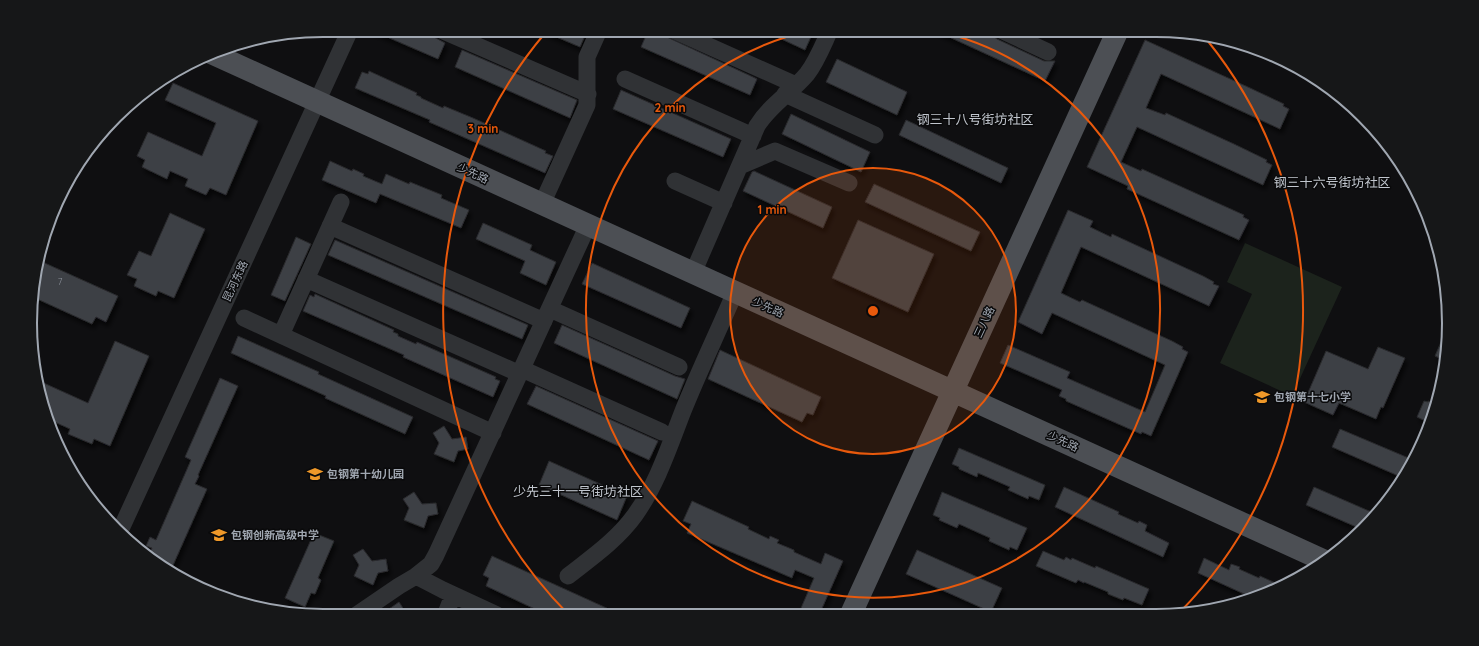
<svg xmlns="http://www.w3.org/2000/svg" width="1479" height="646" viewBox="0 0 1479 646" font-family="Quicksand,'Noto Sans SC',sans-serif">
  <style>
    .green { fill: #1c231c }
    .building { fill: #3e3f44; stroke: #292a2d; filter: url(#shadow) }
    .lines { fill: none; stroke-linecap: round; stroke-linejoin: round }
    .minor { stroke: #303235; stroke-width: 17 }
    .major { stroke: #4c4f54; stroke-width: 22 }
    .ring { fill: none; stroke: #e8590c; stroke-width: 2 }
    .labels { text-anchor: middle; dominant-baseline: central; stroke-width: 3; stroke-linejoin: round; paint-order: stroke }
    .number-label { font-size: 9px; fill: #888d96 }
    .street-label { font-size: 11px; fill: #a0a7b1; stroke: #0a0a0b }
    .poi-label { font-size: 11px; font-weight: bold; fill: #a0a7b1; stroke: #0a0a0b; text-anchor: start }
    .quarter-label { font-size: 13px; fill: #c1c6ce; stroke: #0a0a0b }
    .rim { fill: none; stroke: #a0a7b1; stroke-width: 2 }
    .centre { fill: #e8590c; stroke: #0a0a0b; stroke-width: 2 }
    .ring-label { font-size: 12px; text-anchor: middle; font-weight: bold; fill: #e8590c; stroke: #0a0a0b; stroke-width: 3; stroke-linejoin: round; paint-order: stroke }
  </style>
  <defs>
    <filter id="shadow"><feDropShadow dx="2.5" dy="4.5" stdDeviation="2" flood-color="#0009"/></filter>
  </defs>
  <rect width="100%" height="100%" fill="#0f0f11"/>
  <path class="green" d="M1245,243L1342,287L1292,396L1220,363L1252,294L1227,282Z"/>
  <path class="building" d="M371,30H421L445,43L438,59Z
    M540,30H584L587,31L580,47Z
    M762,30H814L805,50Z
    M934,30H987L991,32L993,36L997,39L1044,61H1055L1045,81Z
    M648,31L653,33L654,31L753,77L757,79L750,95L641,47Z
    M1145,40L1250,88L1284,104L1283,106L1289,109L1280,129L1161,74L1146,108L1165,115L1166,113L1234,144L1267,160L1266,162L1272,165L1263,185L1137,127L1121,162L1141,171L1142,169L1244,215L1243,217L1249,220L1239,240L1127,189L1128,186L1087,167Z
    M462,50L577,100L570,118L455,67Z
    M837,59L907,92L897,115L826,82Z
    M369,71L417,93L416,95L421,97V98L443,108L444,106L473,118L546,151L545,153L553,156L545,173L429,122L430,120L355,88L362,72L368,74Z
    M173,83L258,121L226,195L210,188L206,195L185,186L188,179L170,171L167,179L142,167L145,160L137,156L148,132L202,156L216,123L165,100Z
    M621,90L731,139L723,157L613,109Z
    M791,114L870,152L861,172L782,134Z
    M906,120L1008,168L1001,183L899,135Z
    M330,161L352,171L353,169L364,174L363,176L382,184L386,174L409,184L410,182L442,195L441,198L469,210L461,228L380,194L376,203L322,180Z
    M754,171L832,207L823,228L743,191L752,172Z
    M874,184L980,232L971,251L865,202Z
    M1068,210L1093,221L1090,227L1111,237L1112,234L1203,276L1214,282L1213,284L1219,286L1209,306L1081,247L1061,293L1080,302L1082,300L1172,341L1183,347L1182,349L1188,352L1151,436L1142,432L1141,434L1066,401V399L1059,396L1062,390L1000,363L1008,345L1070,372L1067,378L1145,412L1165,365L1052,313L1042,334L1018,322Z
    M170,213L205,229L174,298L158,291L156,296L134,286L137,279L127,275L139,251L151,256Z
    M858,220L934,254L908,312L832,278Z
    M483,223L532,245L530,250L556,262L546,285L520,273L525,261L476,239Z
    M296,237L311,244L285,301L271,295Z
    M335,240L528,325L522,339L328,255Z
    M38,260L118,296L106,322L96,317L92,324L35,298L36,266Z
    M592,263L690,308L681,328L582,284Z
    M315,294L394,330L393,332L398,334V336L416,344L417,342L496,377L495,379L500,381L493,397L403,357L404,355L303,311L310,295L314,297Z
    M562,325L675,376L685,379L677,399L554,343Z
    M1447,328H1448L1446,361L1435,356Z
    M238,336L319,372L318,374L413,417L405,434L325,398L326,396L231,353Z
    M115,341L149,356L110,446L94,439L92,444L68,434L70,429L46,418L37,380L88,403Z
    M1378,347L1405,358L1383,408L1381,407L1376,419L1339,403L1333,415L1304,402L1326,351L1368,369Z
    M720,350L821,397L813,415L807,413L802,422L708,379Z
    M220,378L238,386L198,475L199,476L195,484L207,489L170,572L148,556L152,548L146,546L150,537L156,540L191,460L185,457Z
    M536,386L658,441L649,460L527,404Z
    M1424,401L1428,402V401L1436,404L1433,417L1430,423L1417,417Z
    M444,426L452,439L466,437L468,449L458,451L454,462L434,454L439,443L433,433Z
    M1340,429L1411,459L1401,477L1332,447Z
    M959,448L1045,485L1039,500L1029,496L1028,499L1008,490L1010,487L978,473L977,477L959,469V467L952,464Z
    M549,461L627,496L617,520L539,485Z
    M1064,487L1119,512L1118,514L1138,523L1139,521L1147,525L1145,531L1169,543L1163,557L1055,507Z
    M1314,487L1376,514L1361,529L1306,505Z
    M414,492L422,504L436,503L438,514L428,516L424,528L404,520L409,508L403,499Z
    M942,492L1027,528L1017,550L1010,547L1009,550L989,541L990,538L959,524L957,528L939,520L940,518L933,515Z
    M692,501L749,527L748,529L769,539L770,536L779,540L777,543L794,550V552L821,564L825,553L843,561L819,615H798L814,578L795,570L792,578L687,533L691,524L683,521Z
    M314,533L334,541L318,578L321,580L315,594L311,593L305,607L285,598Z
    M363,549L372,561L386,559L388,571L378,573L373,585L354,576L359,565L353,555Z
    M917,550L1002,588L991,612L906,574Z
    M1043,551L1064,560L1066,557L1071,560L1072,558L1095,568L1096,566L1149,589L1142,605L1124,598L1123,600L1108,594V592L1084,582V583L1078,580L1076,583L1036,566Z
    M492,556L622,615H549L539,611L486,586L489,578L483,575Z
    M1204,558L1229,570L1231,564L1240,567L1239,569L1259,578L1260,576L1282,586L1268,594L1253,598L1198,573Z
    M399,602L408,616H393L389,609Z"/>
  <g class="lines">
    <path class="minor" d="M441,30L588,94
      M673,30L796,85
      M1001,30L1048,52
      M625,79L753,136
      M785,94L875,135
      M740,166L775,151L849,183
      M675,181L724,203
      M542,204L587,105V57L599,30
      M330,226L544,321
      M693,273L757,126C770,105 791,93 807,74C817,61 823,45 830,30
      M306,279L520,374
      M550,309L679,367
      M244,318L493,433
      M281,335L341,202
      M522,369L662,432
      M120,531L350,30
      M568,576C591,558 617,540 635,515C657,484 669,447 683,411C699,371 718,332 735,292
      M497,615L443,590L416,576L431,564L436,555L588,225
      M355,616L399,586L416,576
      M445,616L453,595"/>
    <path class="major" d="M211,53L1325,561
      M851,614L1118,30"/>
  </g>
  <circle cx="873" cy="311" r="143" fill="#e8590c" fill-opacity=".12"/>
  <g class="ring">
    <circle cx="873" cy="311" r="143"/>
    <path d="M933 30A287 287 0 1 1 813 30"/>
    <path d="M569 615A430 430 0 0 1 546 32M1207 40A430 430 0 0 1 1180 612"/>
  </g>
  <defs>
    <symbol id="school-bare" viewBox="-9 -9 18 18"><path d="M0-5L7-2L0 1L-7-2ZM-4 1L0 2.5L4 1V4Q0 6-4 4Z" fill="#ef9829" stroke="#0a0a0b" stroke-width="2.5" paint-order="stroke"/></symbol>
  </defs>
  <g fill-rule="evenodd">
    <use href="#school-bare" x="1251" y="386" width="22" height="22"/>
    <use href="#school-bare" x="304" y="463" width="22" height="22"/>
    <use href="#school-bare" x="208" y="524" width="22" height="22"/>
  </g>
  <g class="labels">
    <g class="number-label">
      <text x="60" y="281">7</text>
    </g>
    <g class="street-label">
      <text transform="translate(473 173) rotate(25)">少先路</text>
      <text transform="translate(235 281) rotate(-65)">昆河东路</text>
      <text transform="translate(768 307) rotate(24)">少先路</text>
      <text transform="translate(984 322) rotate(-65)">三八路</text>
      <text transform="translate(1063 441) rotate(25)">少先路</text>
    </g>
    <g class="poi-label">
      <text x="1274" y="397">包钢第十七小学</text>
      <text x="327" y="474">包钢第十幼儿园</text>
      <text x="231" y="535">包钢创新高级中学</text>
    </g>
    <g class="quarter-label">
      <text x="975" y="119">钢三十八号街坊社区</text>
      <text x="1332" y="182">钢三十六号街坊社区</text>
      <text x="578" y="491">少先三十一号街坊社区</text>
    </g>
  </g>
  <path d="M0 0H1479V646H0ZM323 37H1156A286 286 0 0 1 1442 323V323A286 286 0 0 1 1156 609H323A286 286 0 0 1 37 323V323A286 286 0 0 1 323 37Z" fill="#161718" fill-rule="evenodd"/>
  <path class="rim" d="M323 37H1156A286 286 0 0 1 1442 323V323A286 286 0 0 1 1156 609H323A286 286 0 0 1 37 323V323A286 286 0 0 1 323 37Z"/>
  <circle cx="873" cy="311" r="6" class="centre"/>
  <g class="ring-label">
    <text x="670" y="112">2 min</text>
    <text x="483" y="133">3 min</text>
    <text x="772" y="214">1 min</text>
  </g>
</svg>
